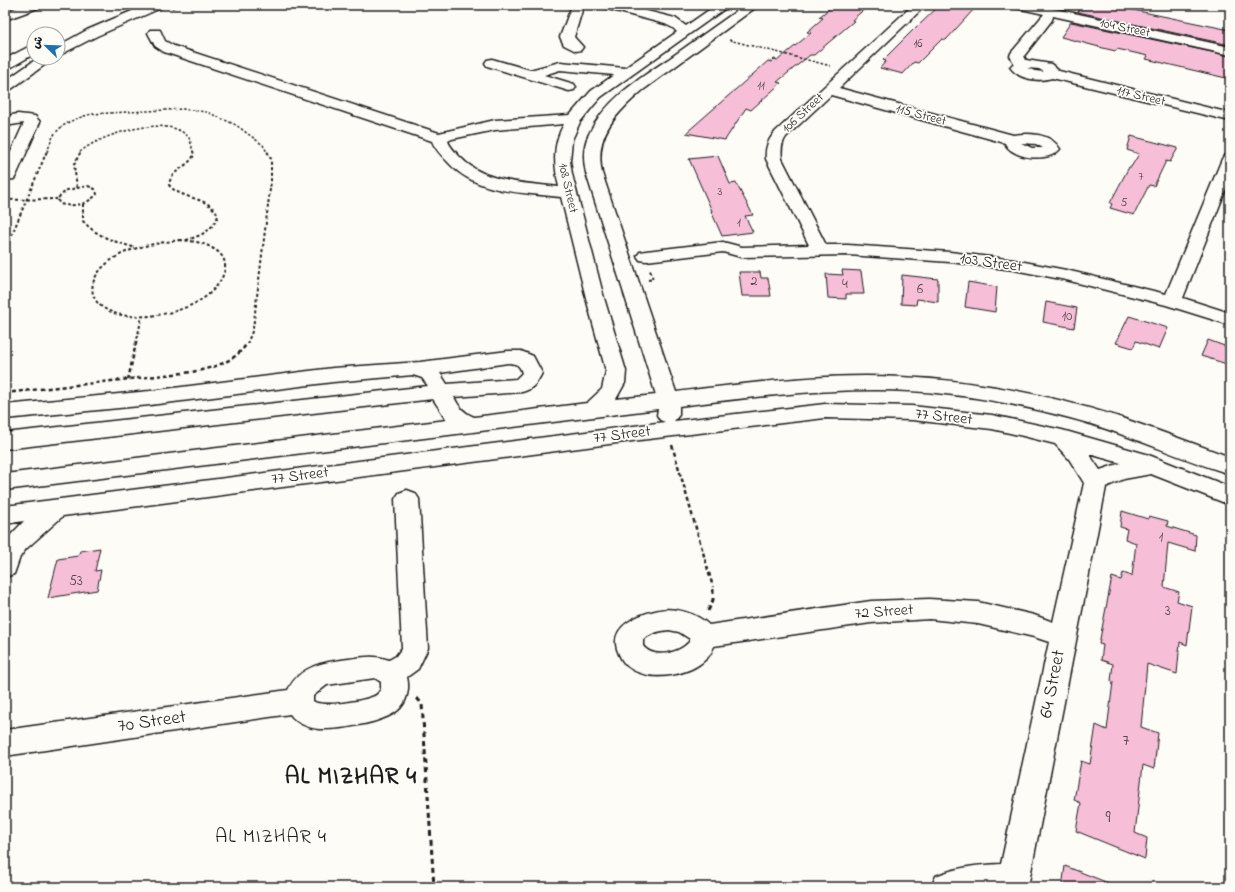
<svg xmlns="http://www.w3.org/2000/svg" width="1235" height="892" viewBox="0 0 1235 892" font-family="'Indie Flower','Playpen Sans Arabic',sans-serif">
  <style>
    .building { fill: #f6bfd7; stroke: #1c1c1c }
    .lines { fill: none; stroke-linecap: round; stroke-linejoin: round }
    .minor-casing { stroke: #1c1c1c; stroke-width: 3 }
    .path-far3 { stroke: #1c1c1c; stroke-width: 1.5; stroke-dasharray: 2.5 2; stroke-linecap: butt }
    .path-far2 { stroke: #1c1c1c; stroke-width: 2; stroke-dasharray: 3 2.5; stroke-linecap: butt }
    .path-far1 { stroke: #1c1c1c; stroke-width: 2.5; stroke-dasharray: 4 3; stroke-linecap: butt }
    .path { stroke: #1c1c1c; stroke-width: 3; stroke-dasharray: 5 4; stroke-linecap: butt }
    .minor { fill: #fdfcf7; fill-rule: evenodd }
    .labels { text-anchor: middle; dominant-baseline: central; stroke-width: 3.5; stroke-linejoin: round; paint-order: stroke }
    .far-number-label { font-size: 12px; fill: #52454b }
    .far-street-label { font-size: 13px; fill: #1c1c1c; stroke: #fdfcf7 }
    .number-label { font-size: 14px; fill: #52454b }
    .street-label { font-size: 16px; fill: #1c1c1c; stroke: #fdfcf7 }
    .near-number-label { font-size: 17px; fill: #52454b }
    .near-street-label { font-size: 19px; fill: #1c1c1c; stroke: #fdfcf7 }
    .near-neighbourhood-label { font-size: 20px; letter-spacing: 1px; fill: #1c1c1c; stroke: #fdfcf7 }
    .near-district-label { font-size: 24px; font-weight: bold; letter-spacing: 1px; fill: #1c1c1c; stroke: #fdfcf7 }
  </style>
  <rect width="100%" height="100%" fill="#fdfcf7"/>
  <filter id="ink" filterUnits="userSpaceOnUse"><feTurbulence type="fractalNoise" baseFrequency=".025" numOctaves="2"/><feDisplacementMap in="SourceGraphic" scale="8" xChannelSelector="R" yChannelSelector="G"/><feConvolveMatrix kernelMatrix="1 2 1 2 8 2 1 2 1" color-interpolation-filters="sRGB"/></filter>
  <g filter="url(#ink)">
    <path class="building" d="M834,5H869L852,20L854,21L814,55H810L777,82L781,83L751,110L746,108L725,140L686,133L768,61L771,62L774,59L778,60L811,33L807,32L823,18L819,17Z
      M940,5H957L974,9L946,40L942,39L918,63L914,62L903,74L880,68L886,61L883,60L917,26H918Z
      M1082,5H1109L1230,30V45L1078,12Z
      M1071,22L1230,56V79L1146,59L1148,56L1117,49L1116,51L1107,49L1061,37Z
      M1131,136L1178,148L1170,162L1166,161L1154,186L1149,185L1134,215L1110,208L1112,204L1110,203L1129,167H1131L1139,154L1127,150Z
      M718,156L730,184L736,183L753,215L745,216L753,232L722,236L711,211H712L689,159Z
      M842,270L861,271L864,294H846V299L828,298L826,274L843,275Z
      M739,272H760L761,278H768L771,296H742Z
      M902,275L938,279V302L917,299L916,305L901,304Z
      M968,282L997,287L995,312L965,307Z
      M1046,302L1077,308L1074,328L1043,322Z
      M1129,316L1168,328L1159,349L1136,341L1133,348L1116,343Z
      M1208,340L1230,348V365L1201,356Z
      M1122,511L1148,519L1149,516L1168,521L1167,526L1196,535L1195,551L1168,543L1164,587L1179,592L1177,601L1192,606L1187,645L1180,642L1177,674L1147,664L1141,727L1158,733L1154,769L1143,765L1135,833L1147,838L1145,859L1076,831L1081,803L1074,800L1081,761L1090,764L1096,725L1107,730L1113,682L1111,681L1113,664L1101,660L1103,645L1099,644L1112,577L1121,580L1123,573L1132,576L1136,543L1125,539L1127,529L1120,527Z
      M100,548L95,571L101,570L97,590L48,598L58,559L78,556L80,551Z
      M1065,866L1116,886V887H1062Z"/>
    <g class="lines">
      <defs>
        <path id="minor" d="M23,5H40L38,8L5,20V12Z
          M146,5H163L161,8L97,36L58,56V46L87,30Z
          M572,5H582L583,7L574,37L583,47L581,50L576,51L564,45L560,37Z
          M602,5H623L675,18L686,26L716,5H730L601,97L593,106L580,122L572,140L570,161L572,174L604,298L626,371L625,383L616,399L656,395L586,173C583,160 583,146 589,134C605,99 642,77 673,56C697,39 721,22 745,5H759L643,90C616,114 594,134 602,173L676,392C750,383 825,373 900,377C973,380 1046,394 1116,416C1155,429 1192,443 1230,457V474C1176,458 1125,432 1070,418C1007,401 941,390 875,390C810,390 744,398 679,406V415L674,421L825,404L912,406L992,415L1062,430L1146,454L1230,487V505L1151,474L1124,479L1106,487L1028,887H931L936,876C957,867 979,865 1001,864L1049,642L1034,637L978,624L929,619L871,623L714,646C712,651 710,656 706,659C688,677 646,683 626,665C622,661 619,655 617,649C610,626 638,615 655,611C673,606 696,613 709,625L871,601L929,599L978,602L1034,615L1053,622L1084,483L1069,459L1055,444L1023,436L992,429L912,420L825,418L640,440L63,516L26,549L20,557L14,574L5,577V541L24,521L5,524V506L665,422L660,420L657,415L658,409L5,490V474L447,420L433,399L5,449V433L428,386L422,378L413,375L333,382L150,405L5,419V405L150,391L333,368L420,362L508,351H521L533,356L542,373C537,383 533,389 522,392L454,397C458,406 464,413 474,417L587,403L602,389L606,371L586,298L561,197C520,192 476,194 447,161C441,155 435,149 432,141L164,52L155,46L148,33L150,30H160L165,41L174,46L439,133L495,120L570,115L591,91L614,75L560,70L544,75L574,84L576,87L574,90L569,91L487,66L485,63L487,60L492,59L530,70L560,62L625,68L677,32L673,28L665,24L604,8ZM564,124C552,145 554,165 559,187C523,182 485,184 459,156C455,151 450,147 448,141L452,139L495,130ZM508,363C517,364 519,364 522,373L516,379L447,384L440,373ZM1089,454L1121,463L1100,470ZM669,630L679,632L690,639L689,642C679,653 654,660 643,646V640C650,633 659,631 669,630Z
          M913,5H926L839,88L1013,135C1030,133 1050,133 1060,149C1050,163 1011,159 1005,143L831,95L786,137C781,144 781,151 782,159L826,245H848L950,252L1014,260L1066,270L1166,294L1222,159L1224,156L1230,154V179L1183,298L1230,313V325L1166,305L1066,280L1014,270L950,262L848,255L741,257L723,252L646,261L640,260L637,256L640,252L646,251L723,242L742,247L809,245L766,159C765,147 768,140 776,131ZM1021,143L1036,144L1043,148H1032Z
          M1014,5H1037L1230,47V55L1053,16L1052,20L1024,56L1026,60L1051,64L1059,71L1230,113V121L1052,78C1038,82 1019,80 1010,67L1014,63L1010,56L1011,53L1044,14L1016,8ZM1027,68L1039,69L1044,72L1035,71Z
          M34,44V54L10,68L5,69V59Z
          M38,58H54L10,90L5,91V81Z
          M18,114L35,116L40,122L16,176L14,179L5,180V165L24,123L5,126V116Z
          M407,490L415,493L419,499L428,648L418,669L407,677C410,689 407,703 397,711C382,723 339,730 319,729C308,728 296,723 290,714L5,756V730L288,690C300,665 325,662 349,659C365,657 374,655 389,660L396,656L402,648L395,499L399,493ZM375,678L381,682V689C379,693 376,696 372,697C362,701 321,708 313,701V696L327,685Z"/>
      </defs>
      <use href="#minor" class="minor-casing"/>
      <path class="path-far3" d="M172,8L180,5
        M729,40L831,66
        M47,152C49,147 51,140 54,135C62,123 79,117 92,114L183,109L207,112L236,125L263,145L267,152
        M80,152C99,135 169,112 189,138C191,142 192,148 193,152"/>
      <path class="path-far2" d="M88,186L95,189L97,194C87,205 74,207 60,204L57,199L67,190Z
        M77,187L74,165L81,151
        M5,200L57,199
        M83,204V221C97,237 116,242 136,248
        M180,240C191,241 203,242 212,248C240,262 217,291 199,301C178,313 151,318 128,316C86,311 80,279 116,257C135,246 158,243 180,240Z
        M186,240C201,236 212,231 218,216C209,195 182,201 169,185C171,169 188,168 194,155L193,151
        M5,251L47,151
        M648,280L653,279L650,270
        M136,344L142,316
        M247,344L253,329L271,181V159L267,151"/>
      <path class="path-far1" d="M128,380L136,343
        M5,393L192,372C212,368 236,362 247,343
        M672,445L713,587"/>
      <path class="path" d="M708,611L713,600V586
        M417,698L422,704L434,887"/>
      <use href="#minor" class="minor"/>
    </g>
  </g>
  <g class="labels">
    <g class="far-number-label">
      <text x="918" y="44">16</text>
      <text x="761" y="86">11</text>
      <text x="1141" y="177">7</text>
      <text x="720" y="192">3</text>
      <text x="1124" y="203">5</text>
      <text x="739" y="223">1</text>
    </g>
    <g class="far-street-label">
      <text transform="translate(1125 28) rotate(12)">104 Street</text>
      <text transform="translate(1141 96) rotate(14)">117 Street</text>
      <text transform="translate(803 113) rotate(-43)">106 Street</text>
      <text transform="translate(921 115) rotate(15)">115 Street</text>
      <text transform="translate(568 188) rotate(77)">108 Street</text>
    </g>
    <g class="number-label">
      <text x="754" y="281">2</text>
      <text x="845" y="284">4</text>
      <text x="920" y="289">6</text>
      <text x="1067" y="316">10</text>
      <text x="1161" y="537">1</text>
      <text x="76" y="581">53</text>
      <text x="1168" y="611">3</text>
    </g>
    <g class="street-label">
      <text transform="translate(991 263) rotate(8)">103 Street</text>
      <text transform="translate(944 417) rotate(6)">77 Street</text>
      <text transform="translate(622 435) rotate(-7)">77 Street</text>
      <text transform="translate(300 476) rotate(-7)">77 Street</text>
      <text transform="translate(884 612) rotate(-4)">72 Street</text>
    </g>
    <g class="near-number-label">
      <text x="1126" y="740">7</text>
      <text x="1108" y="817">9</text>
    </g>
    <g class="near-street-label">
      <text transform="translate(1053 684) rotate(-79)">64 Street</text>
      <text transform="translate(152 722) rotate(-8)">70 Street</text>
    </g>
    <g class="near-neighbourhood-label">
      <text x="271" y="837">AL MIZHAR 4</text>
    </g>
    <g class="near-district-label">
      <text x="351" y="777">AL MIZHAR 4</text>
    </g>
  </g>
  <rect width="1235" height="892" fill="none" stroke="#fdfcf7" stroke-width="20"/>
  <rect x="10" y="10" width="1215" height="872" fill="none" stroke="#1c1c1c" stroke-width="1.5" filter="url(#ink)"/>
  <g transform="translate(46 46) rotate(293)"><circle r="19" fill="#fdfcf7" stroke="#a3a29f"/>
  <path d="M0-3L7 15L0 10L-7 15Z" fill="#1f6fb2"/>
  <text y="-6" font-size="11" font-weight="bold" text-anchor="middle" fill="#1c1c1c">ش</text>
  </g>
</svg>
